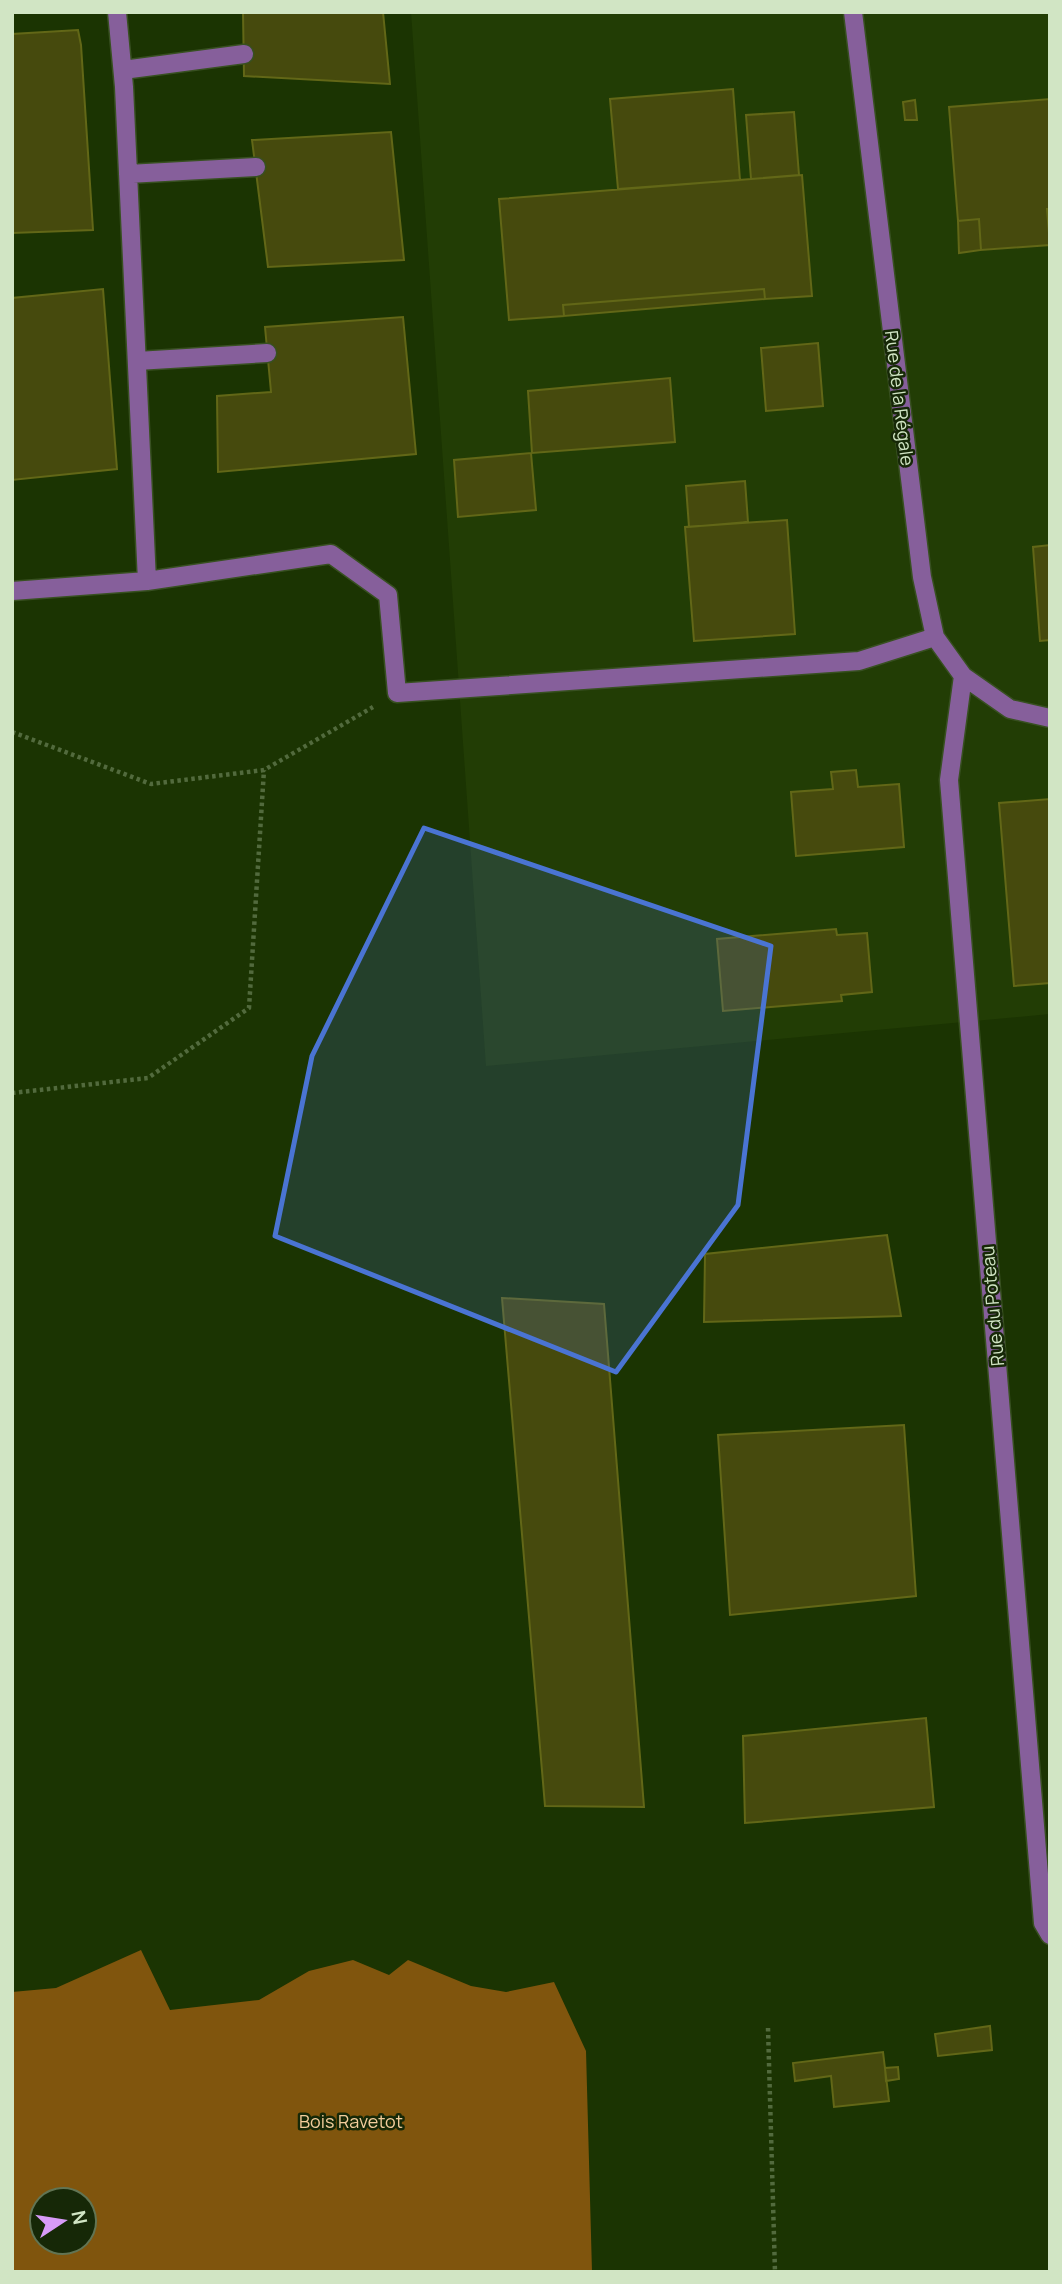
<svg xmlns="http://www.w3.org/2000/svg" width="1062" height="2284" viewBox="0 0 1062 2284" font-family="Manrope,sans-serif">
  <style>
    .built { fill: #223d05 }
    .forest { fill: #80550d; fill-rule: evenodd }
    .building { fill: #464a0d; stroke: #626717; stroke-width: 2 }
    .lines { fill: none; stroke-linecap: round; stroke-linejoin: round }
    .minor-casing { stroke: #385021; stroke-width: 21 }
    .path { stroke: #526a3d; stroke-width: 4.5; stroke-dasharray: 3.5 3.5; stroke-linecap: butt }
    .minor { stroke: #865f9b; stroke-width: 18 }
    .marked { fill: #4a74d3; fill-opacity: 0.2; stroke: #4a74d3; stroke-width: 5; stroke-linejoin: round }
    .labels { text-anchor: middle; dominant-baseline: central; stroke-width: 5; stroke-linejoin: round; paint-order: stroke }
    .street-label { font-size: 18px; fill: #d1e5c4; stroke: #162807 }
    .park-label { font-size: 18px; fill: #f3cd9c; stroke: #162807 }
  </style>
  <rect width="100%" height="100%" fill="#1b3402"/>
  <path class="built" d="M411,12H1050V1014L486,1066Z"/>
  <path class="forest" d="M141,1950L170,2010L259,2000L309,1971L353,1960L389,1975L408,1960L471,1986L506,1992L554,1982L586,2051L592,2272H12V1992L56,1988ZM42,2200H84V2242H42Z"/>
  <path class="building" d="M243,12H383L390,84L244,76Z
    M78,30L81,45L93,230L12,233V34Z
    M733,89L740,180L618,189L610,99Z
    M1050,99V209H1047L1050,245L981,250L979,219L958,221L949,107Z
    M915,100L917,120H905L903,102Z
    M794,112L799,175L751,179L746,115Z
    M391,132L404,260L268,267L252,140Z
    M802,175L812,296L765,299L764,289L563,305L564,316L509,320L499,199Z
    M979,219L981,250L959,253L958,221Z
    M103,289L117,469L12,480V298Z
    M764,289L765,299L564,316L563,305Z
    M403,317L416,454L218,472L217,396L271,392L265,327Z
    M818,343L823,406L766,411L761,348Z
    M670,378L675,442L532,453L528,391Z
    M531,453L536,510L458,517L454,460Z
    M745,481L748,522L689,527L686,486Z
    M787,520L795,634L694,641L685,527Z
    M1050,545V640L1040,641L1033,547Z
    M856,770L858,787L899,784L904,847L796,856L791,792L833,789L831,772Z
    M1050,799V983L1014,986L999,803Z
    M836,929L837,935L867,933L872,992L841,995L842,1001L723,1011L717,939Z
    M887,1235L901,1316L704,1322L705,1254Z
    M502,1298L604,1304L644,1807L545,1806Z
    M904,1425L916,1596L730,1615L718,1435Z
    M926,1718L934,1807L745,1823L743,1736Z
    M990,2026L992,2050L938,2056L935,2034Z
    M883,2052L889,2101L834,2107L831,2076L795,2081L793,2063Z
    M898,2067L899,2079L886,2081L885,2068Z"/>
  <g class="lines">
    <defs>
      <path id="minor" d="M117,12L124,87L147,581L331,554L388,595L397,693L859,661L935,637
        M853,12L922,577L935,637L963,676L1010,709L1050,718
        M123,70L244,54
        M128,174L256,167
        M137,361L267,353
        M12,591L147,581
        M963,676L949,780L1043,1923L1050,1935"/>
    </defs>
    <use href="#minor" class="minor-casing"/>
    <path class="path" d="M12,732L151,784L264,770L373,707
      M12,1093L148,1078L249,1008L264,770
      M768,2028L775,2272"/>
    <use href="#minor" class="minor"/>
  </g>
  <path class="marked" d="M424,828L771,946L738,1205L616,1372L275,1236L312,1056Z"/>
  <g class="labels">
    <g class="street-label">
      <text transform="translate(900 398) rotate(83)">Rue de la Régale</text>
      <text transform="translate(992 1306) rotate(-95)">Rue du Poteau</text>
    </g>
    <g class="park-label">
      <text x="351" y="2121">Bois Ravetot</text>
    </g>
  </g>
  <rect width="1062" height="2284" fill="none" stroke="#d1e5c4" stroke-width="28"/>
  <g transform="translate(63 2221) rotate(78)"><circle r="33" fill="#162807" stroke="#617453" stroke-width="2"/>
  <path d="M0-5L12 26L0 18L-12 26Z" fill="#d89bf8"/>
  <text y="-10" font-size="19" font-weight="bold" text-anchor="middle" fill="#d1e5c4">N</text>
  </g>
</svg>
